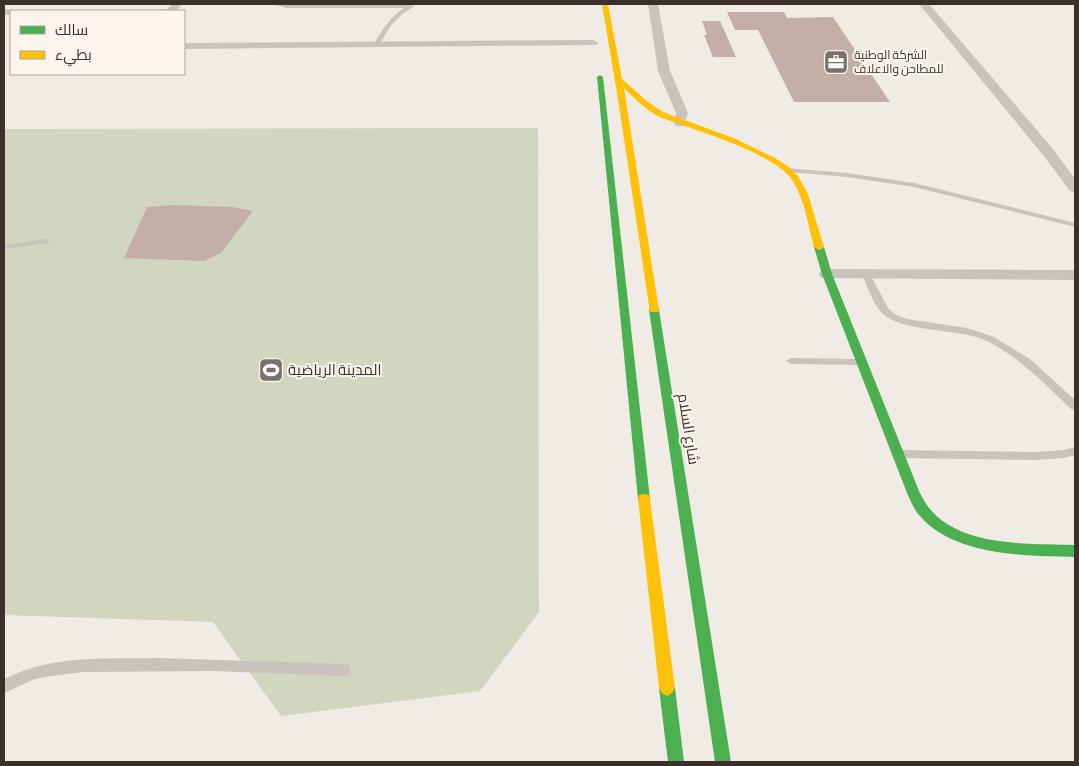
<svg xmlns="http://www.w3.org/2000/svg" width="1079" height="766" font-family="'Sofia Sans Condensed',Cairo,sans-serif">
<rect width="100%" height="100%" fill="#f0ebe5"/>
<!-- green -->
<path fill="#d1d6bf" d="M 538,128 L 539,612 L 480,691 L 281,716 L 213,622 L 4,615 L 4,129 Z"/>
<!-- building -->
<path fill="#c3afa7" d="M 727,12 L 784,12 L 787,18 L 833,17 L 890,102 L 794,102 L 758,30 L 735,30 Z
M 702,21 L 720,21 L 736,57 L 713,57 L 704,35 L 707,35 Z
M 173,205 L 232,207 L 253,211 L 221,253 L 204,261 L 124,258 L 147,207 Z"/>
<g fill="none" stroke-linecap="round" stroke-linejoin="round">
<!-- lane -->
<path fill="#c9c3be" fill-rule="evenodd" d="M 273,4 L 411,4 L 414,6 L 401,15 L 392,24 L 379,45 L 377,46 L 374,44 C 382,30 390,17 404,8 L 286,8 Z
M 785,168 L 847,173 L 914,183 L 1075,223 L 1075,227 L 914,187 L 847,177 L 788,172 L 785,172 Z
M 46,239 L 49,239 L 49,243 L 4,249 L 4,245 Z
M 866,271 L 870,274 L 888,308 L 896,315 L 907,319 L 967,328 L 994,337 L 1030,359 L 1075,400 L 1075,410 L 1071,409 C 1045,384 1021,359 989,342 C 961,327 899,334 880,311 C 872,301 867,286 862,274 Z
M 791,358 L 860,359 L 865,362 L 860,365 L 791,364 L 786,361 Z
M 1075,447 L 1075,455 L 1063,458 L 1038,460 L 899,458 L 895,457 L 894,454 L 895,451 L 899,450 L 1038,452 L 1063,450 Z
M 160,658 L 344,664 L 349,665 L 351,670 L 349,675 L 344,676 L 213,671 L 84,672 L 51,676 L 35,679 L 4,693 L 4,679 C 53,654 107,659 160,658 Z"/>
<!-- street -->
<path fill="#c9c3be" fill-rule="evenodd" d="M 172,4 L 182,4 L 176,11 L 166,11 Z
M 648,4 L 658,4 L 670,71 L 688,113 L 684,126 L 676,126 L 674,123 L 676,113 L 658,71 Z
M 919,4 L 929,4 L 1053,149 L 1075,179 L 1075,192 L 1070,191 L 1043,155 Z
M 4,9 L 16,11 L 11,11 L 11,15 L 4,15 Z
M 593,40 L 598,43 L 597,45 L 184,49 L 184,43 Z
M 827,269 L 1075,270 L 1075,280 L 821,278 L 819,274 L 821,270 Z"/>
<!-- fast -->
<path fill="#4caf50" fill-rule="evenodd" d="M 600,75 L 603,77 L 650,499 L 649,503 L 644,504 L 639,503 L 638,499 L 597,77 Z
M 819,244 L 824,247 L 832,274 L 919,491 C 922,497 925,503 929,508 C 962,548 1028,543 1075,545 L 1075,557 C 1027,556 954,556 920,516 C 914,510 911,501 907,493 L 822,274 L 814,247 Z
M 654,307 L 659,310 L 731,762 L 715,762 L 649,310 Z
M 667,680 L 672,683 L 675,688 L 684,762 L 668,762 L 659,688 L 662,683 Z"/>
<!-- slow -->
<path fill="#ffc107" fill-rule="evenodd" d="M 602,4 L 608,4 L 622,79 L 648,102 L 663,112 L 736,139 L 775,158 L 789,167 L 798,176 L 808,194 L 824,247 L 822,249 L 819,250 L 814,247 C 808,225 805,201 793,181 C 776,156 714,136 685,126 C 676,122 665,120 656,115 C 644,108 634,98 624,88 L 659,310 L 658,312 L 650,312 L 618,99 Z
M 644,494 L 649,495 L 650,499 L 675,688 L 672,693 L 667,696 L 662,693 L 659,688 L 638,499 L 639,495 Z"/>
</g>
<!-- icons -->
<defs>
<symbol id="office-square" viewBox="-11 -11 22 22"><rect x="-9" y="-9" width="18" height="18" rx="4" fill="#7a716c" stroke="#fbf5ee"/><path d="M-6-3h4V-5.5h4V-3h4V5H-6ZM-1-4.5V-3h2v-1.5ZM-6 0V1H6V0Z" fill="#fff"/></symbol>
<symbol id="stadium-square" viewBox="-11 -11 22 22"><rect x="-9" y="-9" width="18" height="18" rx="4" fill="#7a716c" stroke="#fbf5ee"/><path d="M0-5a6.5 5 0 1 0 0 10a6.5 5 0 1 0 0-10ZM-3.5-1.8h7v3.6h-7Z" fill="#fff"/></symbol>
</defs>
<g fill-rule="evenodd">
<use href="#office-square" x="822" y="48" width="28" height="28"/>
<use href="#stadium-square" x="257" y="356" width="28" height="28"/>
</g>
<g text-anchor="middle" dominant-baseline="central" stroke-width="4" stroke-linejoin="round" paint-order="stroke">
<!-- far-poi labels -->
<g font-size="12" fill="#3b302b" stroke="#fbf5ee" text-anchor="start">
<text x="854" y="55">الشركة الوطنية<tspan x="854" dy="14">للمطاحن والاعلاف</tspan></text>
</g>
<!-- poi labels -->
<g font-size="15" fill="#3b302b" stroke="#fbf5ee" text-anchor="start">
<text x="288" y="370">المدينة الرياضية</text>
</g>
<!-- street labels -->
<g font-size="15" fill="#3b302b" stroke="#fbf5ee">
<text transform="translate(688 429) rotate(81)">شارع السلام</text>
</g>
</g>
<!-- border -->
<rect width="1079" height="766" fill="none" stroke="#3b302b" stroke-width="10"/>
<!-- legend -->
<rect x="10" y="10" width="175" height="65" fill="#fbf5ee" stroke="#aea6a0"/>
<rect x="20" y="26" width="25" height="8" fill="#4caf50" stroke="#aea6a0"/>
<text x="55" y="35" font-size="15" fill="#3b302b">سالك</text>
<rect x="20" y="51" width="25" height="8" fill="#ffc107" stroke="#aea6a0"/>
<text x="55" y="60" font-size="15" fill="#3b302b">بطيء</text>
</svg>
